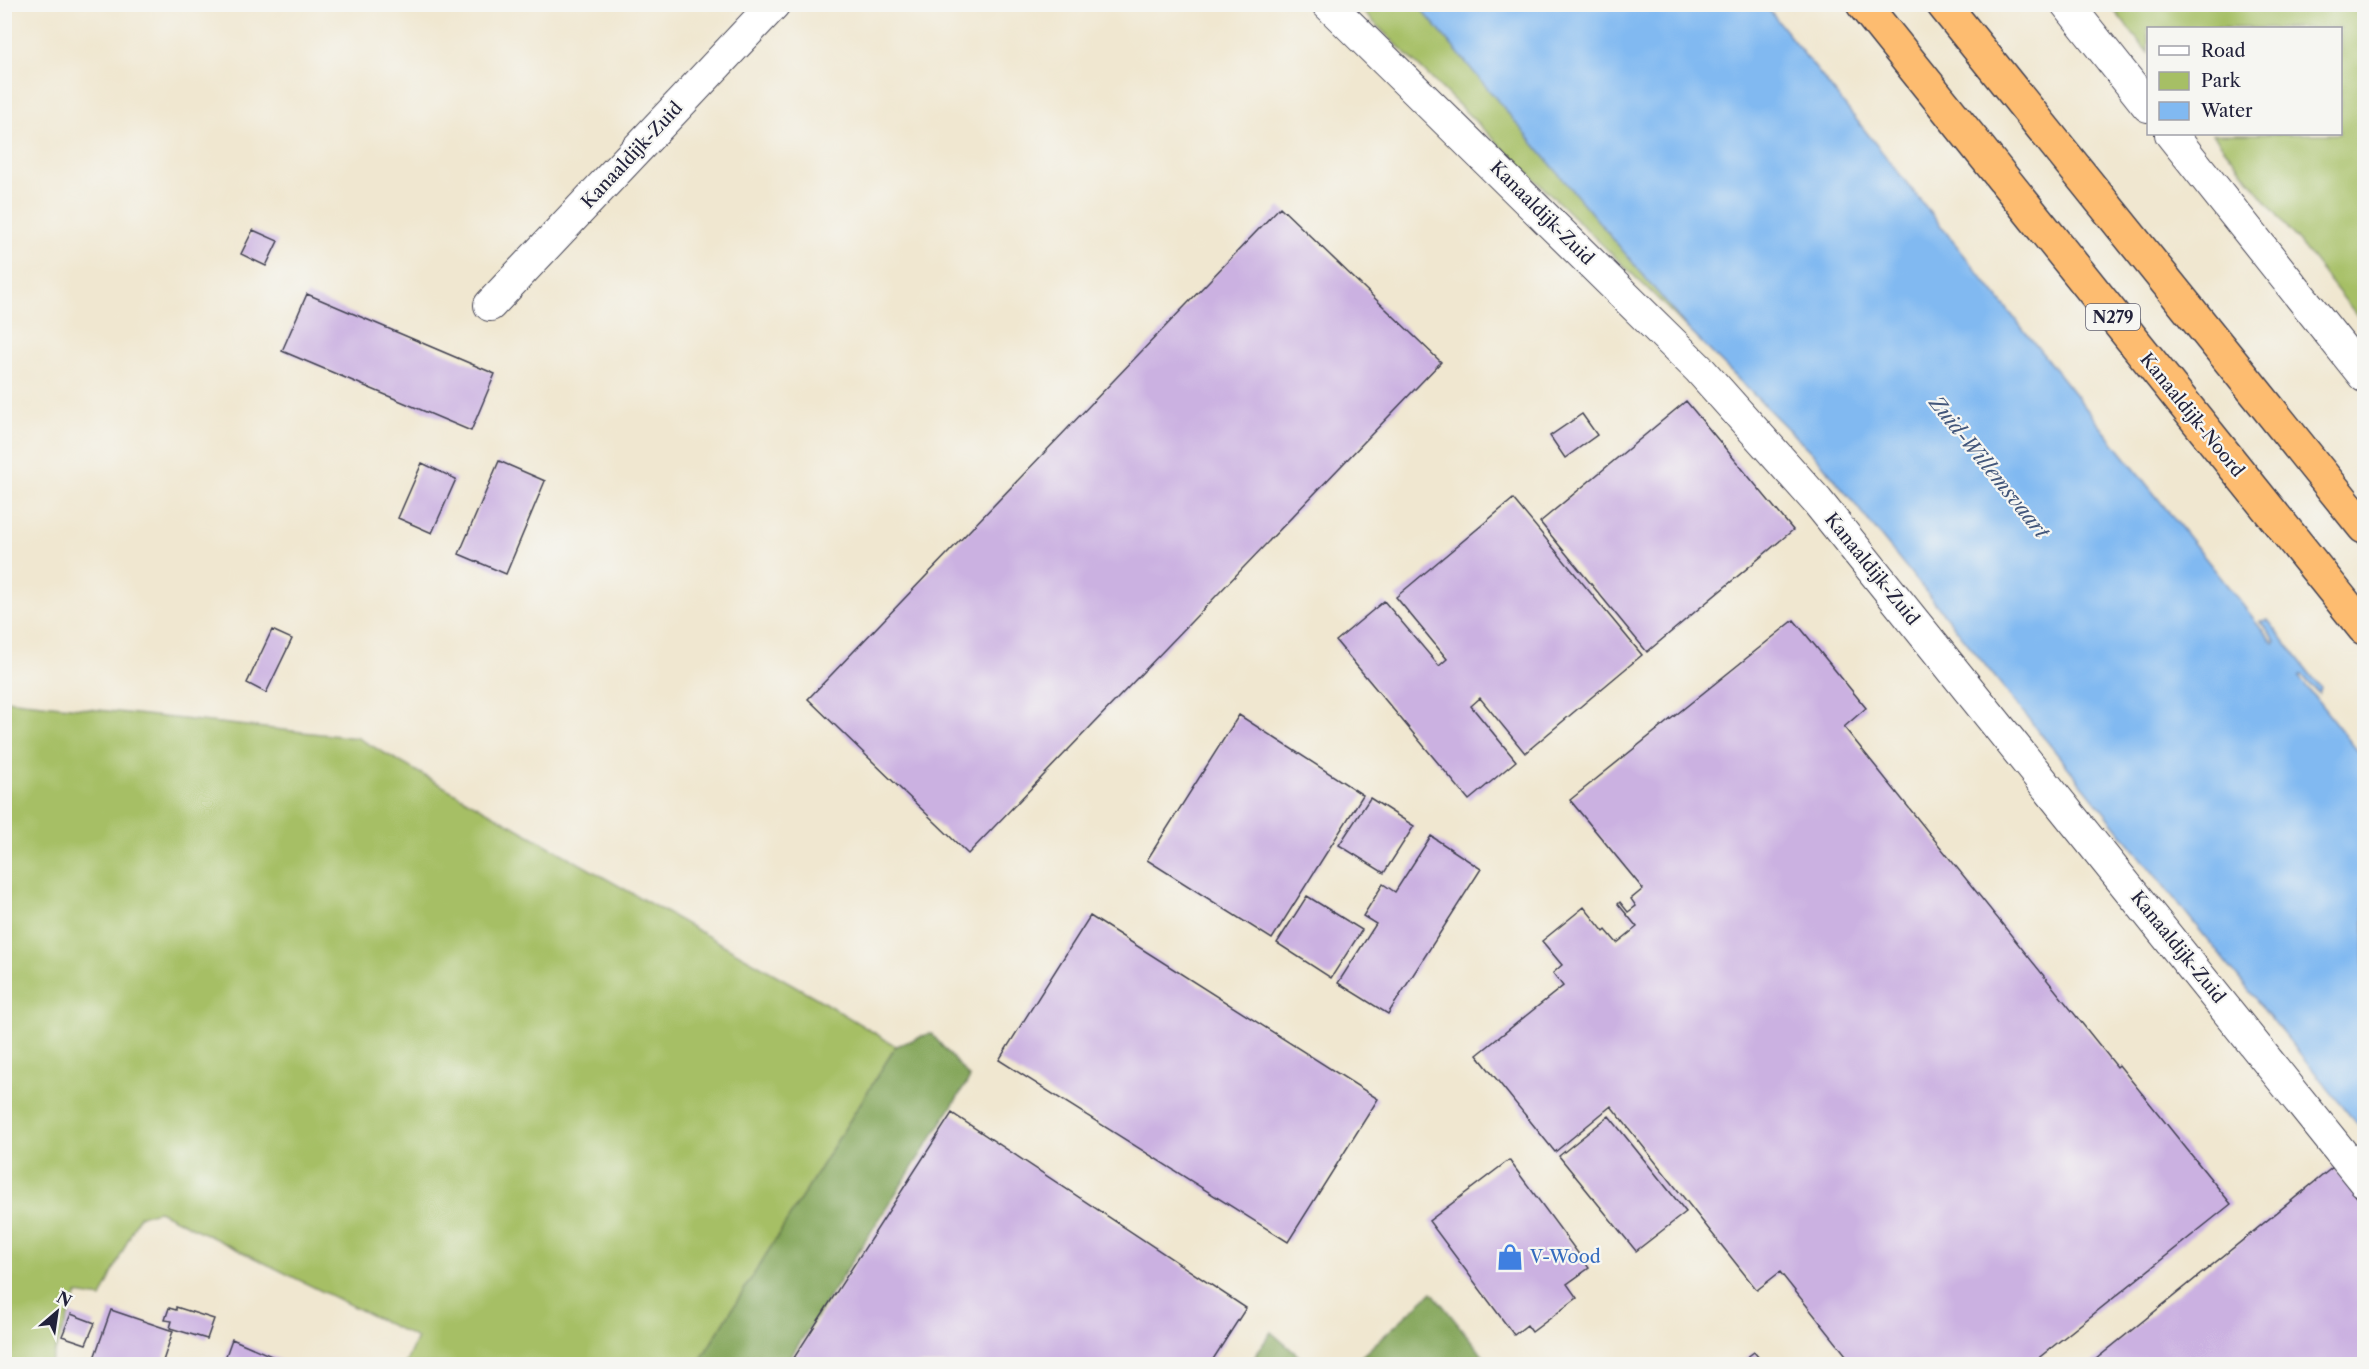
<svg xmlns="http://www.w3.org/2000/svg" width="2369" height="1369" font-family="'Libre Caslon Text',serif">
<rect width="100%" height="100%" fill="#f6f6f2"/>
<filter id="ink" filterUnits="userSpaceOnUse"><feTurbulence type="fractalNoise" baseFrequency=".0167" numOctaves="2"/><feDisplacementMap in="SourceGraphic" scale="12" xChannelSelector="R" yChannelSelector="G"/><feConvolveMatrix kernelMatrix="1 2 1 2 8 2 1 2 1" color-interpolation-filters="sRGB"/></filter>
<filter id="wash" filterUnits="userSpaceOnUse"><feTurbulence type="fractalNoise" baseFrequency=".008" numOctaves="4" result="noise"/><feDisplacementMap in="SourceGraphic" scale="24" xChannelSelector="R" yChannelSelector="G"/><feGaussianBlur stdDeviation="1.35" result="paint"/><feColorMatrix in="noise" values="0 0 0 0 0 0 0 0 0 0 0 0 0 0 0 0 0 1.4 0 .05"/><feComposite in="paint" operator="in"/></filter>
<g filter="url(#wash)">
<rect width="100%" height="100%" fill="#f0e7d0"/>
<!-- green -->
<path fill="#a6bf65" stroke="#647050" stroke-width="1.5" d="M 1356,5 L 1418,5 L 1689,330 L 1660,301 Z
M 2110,5 L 2364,5 L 2364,324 L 2213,134 L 2340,134 L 2340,28 L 2148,28 L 2148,53 Z
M 5,700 L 358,738 L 815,997 L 896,1046 L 698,1364 L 405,1364 L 417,1338 L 159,1211 L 139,1216 L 101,1298 L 77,1294 L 50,1364 L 5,1364 Z"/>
<!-- forest -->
<path fill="#84a65a" stroke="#53644a" stroke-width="1.5" d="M 931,1033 L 970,1078 L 786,1364 L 698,1364 L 896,1046 Z
M 1432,1292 L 1490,1364 L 1353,1364 Z
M 1271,1332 L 1308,1364 L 1250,1364 Z"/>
<!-- water -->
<path fill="#81b9f1" stroke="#526e96" stroke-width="1.5" d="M 1418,5 L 1765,5 L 2273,643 L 2275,641 L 2260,621 L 2268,620 L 2321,688 L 2319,694 L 2302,675 L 2299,677 L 2364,759 L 2364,1133 L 1820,461 L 1689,330 Z"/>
<g id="blocks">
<!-- building -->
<path fill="#cbb1e1" d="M 1280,207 L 1441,362 L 968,854 L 808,699 Z
M 253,230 L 278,241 L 266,266 L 241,254 Z
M 307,294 L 495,374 L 471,431 L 282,351 Z
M 1686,401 L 1793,530 L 1647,652 L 1540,522 Z
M 1582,414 L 1597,435 L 1565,458 L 1550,436 Z
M 499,461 L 545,481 L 506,574 L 459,554 Z
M 422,463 L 456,479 L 432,533 L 398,518 Z
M 1513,499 L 1642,655 L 1525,753 L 1480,698 L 1471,706 L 1516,761 L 1469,800 L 1336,641 L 1384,601 L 1439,666 L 1447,659 L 1396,597 Z
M 1794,620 L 1866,708 L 1844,727 L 2117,1067 L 2119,1065 L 2231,1204 L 2031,1364 L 1834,1364 L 1846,1355 L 1780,1272 L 1757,1290 L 1611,1106 L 1555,1152 L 1477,1055 L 1563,986 L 1553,973 L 1562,965 L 1542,941 L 1584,907 L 1604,932 L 1606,930 L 1617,943 L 1637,927 L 1618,904 L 1620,902 L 1628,912 L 1636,906 L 1631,899 L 1643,889 L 1570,800 Z
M 272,630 L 292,639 L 266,693 L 247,683 Z
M 1239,715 L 1363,795 L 1272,939 L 1147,860 Z
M 1370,798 L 1414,826 L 1384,873 L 1339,845 Z
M 1431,836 L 1481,869 L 1388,1014 L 1338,983 L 1376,924 L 1363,916 L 1383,884 L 1395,892 Z
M 1307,896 L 1362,930 L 1331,978 L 1277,943 Z
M 1090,916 L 1378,1099 L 1288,1242 L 999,1060 Z
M 952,1113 L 1246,1308 L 1210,1364 L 790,1364 Z
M 1609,1116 L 1686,1212 L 1636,1251 L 1559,1156 Z
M 1509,1160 L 1589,1268 L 1567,1284 L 1577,1298 L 1532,1332 L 1527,1325 L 1514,1335 L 1429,1221 Z
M 2333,1167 L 2364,1206 L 2364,1361 L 2360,1364 L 2090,1364 Z
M 176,1307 L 214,1319 L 207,1339 L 170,1328 L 172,1321 L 165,1320 L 169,1308 L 176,1310 Z
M 111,1310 L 173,1331 L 162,1364 L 92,1364 Z
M 71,1314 L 95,1323 L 86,1344 L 62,1336 Z
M 232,1339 L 290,1364 L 223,1364 Z
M 1754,1352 L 1764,1364 L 1738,1364 Z"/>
</g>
</g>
<g filter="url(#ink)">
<use href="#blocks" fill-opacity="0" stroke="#414051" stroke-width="1.5"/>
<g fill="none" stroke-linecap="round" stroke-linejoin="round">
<defs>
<path id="street" d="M 1328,4 L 1699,369 L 1817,501 L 2364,1181
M 2067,4 L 2148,106
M 2171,134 L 2364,376
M 490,305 L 774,4"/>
<path id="highway" d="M 1863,4 L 2364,628
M 1943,4 L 2364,527"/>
</defs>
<!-- street casing -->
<use href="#street" stroke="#414051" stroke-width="34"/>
<!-- highway casing -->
<use href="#highway" stroke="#414051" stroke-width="36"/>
<!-- street -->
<use href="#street" stroke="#fff" stroke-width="32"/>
<!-- highway -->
<use href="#highway" stroke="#fdbc70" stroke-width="33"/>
</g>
</g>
<!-- icons -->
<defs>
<symbol id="shop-bare" viewBox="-9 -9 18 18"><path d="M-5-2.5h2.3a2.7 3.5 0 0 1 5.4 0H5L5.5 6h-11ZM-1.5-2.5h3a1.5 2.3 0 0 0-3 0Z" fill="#3f7fe0" stroke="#f6f6f2" stroke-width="2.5" paint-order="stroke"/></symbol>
</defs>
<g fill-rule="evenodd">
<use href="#shop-bare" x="1491" y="1238" width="38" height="38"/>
</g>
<g text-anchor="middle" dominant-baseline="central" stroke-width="4.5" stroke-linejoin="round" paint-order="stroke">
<!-- shield labels -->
<rect fill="#f6f6f2" stroke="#626272" stroke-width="1.5" x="2086" y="304" width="54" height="26" rx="4.5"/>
<g font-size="16" font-weight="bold" fill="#22223b">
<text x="2113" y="317">N279</text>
</g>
<!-- street labels -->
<g font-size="18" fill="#22223b" stroke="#f6f6f2">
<text transform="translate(632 155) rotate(-47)">Kanaaldijk-Zuid</text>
<text transform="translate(1542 213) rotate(45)">Kanaaldijk-Zuid</text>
<text transform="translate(2192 415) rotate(51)">Kanaaldijk-Noord</text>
<text transform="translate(1872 569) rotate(51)">Kanaaldijk-Zuid</text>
<text transform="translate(2178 947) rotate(51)">Kanaaldijk-Zuid</text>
</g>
<!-- shop labels -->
<g font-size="18" fill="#366cbe" stroke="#f6f6f2" text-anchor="start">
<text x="1530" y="1257">V-Wood</text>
</g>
<!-- water labels -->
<g font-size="20" font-style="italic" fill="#43577b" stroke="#f6f6f2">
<text transform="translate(1989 467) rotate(51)">Zuid-Willemsvaart</text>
</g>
</g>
<!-- margin -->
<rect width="2369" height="1369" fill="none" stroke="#f6f6f2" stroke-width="24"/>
<!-- legend -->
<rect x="2147" y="27" width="195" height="108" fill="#f6f6f2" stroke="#a1a1a9" stroke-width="1.5"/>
<rect x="2159" y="46" width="30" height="9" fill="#ffffff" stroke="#a1a1a9" stroke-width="1.5"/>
<text x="2201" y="57" font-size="18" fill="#22223b">Road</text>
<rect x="2159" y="72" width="30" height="18" fill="#a6bf65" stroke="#a1a1a9" stroke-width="1.5"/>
<text x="2201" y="87" font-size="18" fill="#22223b">Park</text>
<rect x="2159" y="102" width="30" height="18" fill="#81b9f1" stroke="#a1a1a9" stroke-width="1.5"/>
<text x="2201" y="117" font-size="18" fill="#22223b">Water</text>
<!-- north arrow -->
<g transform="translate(57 1312) rotate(29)" stroke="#f6f6f2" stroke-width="4.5" paint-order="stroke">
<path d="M0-4.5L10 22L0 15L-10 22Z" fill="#22223b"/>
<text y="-9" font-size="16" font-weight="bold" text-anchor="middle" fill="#22223b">N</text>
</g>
</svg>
